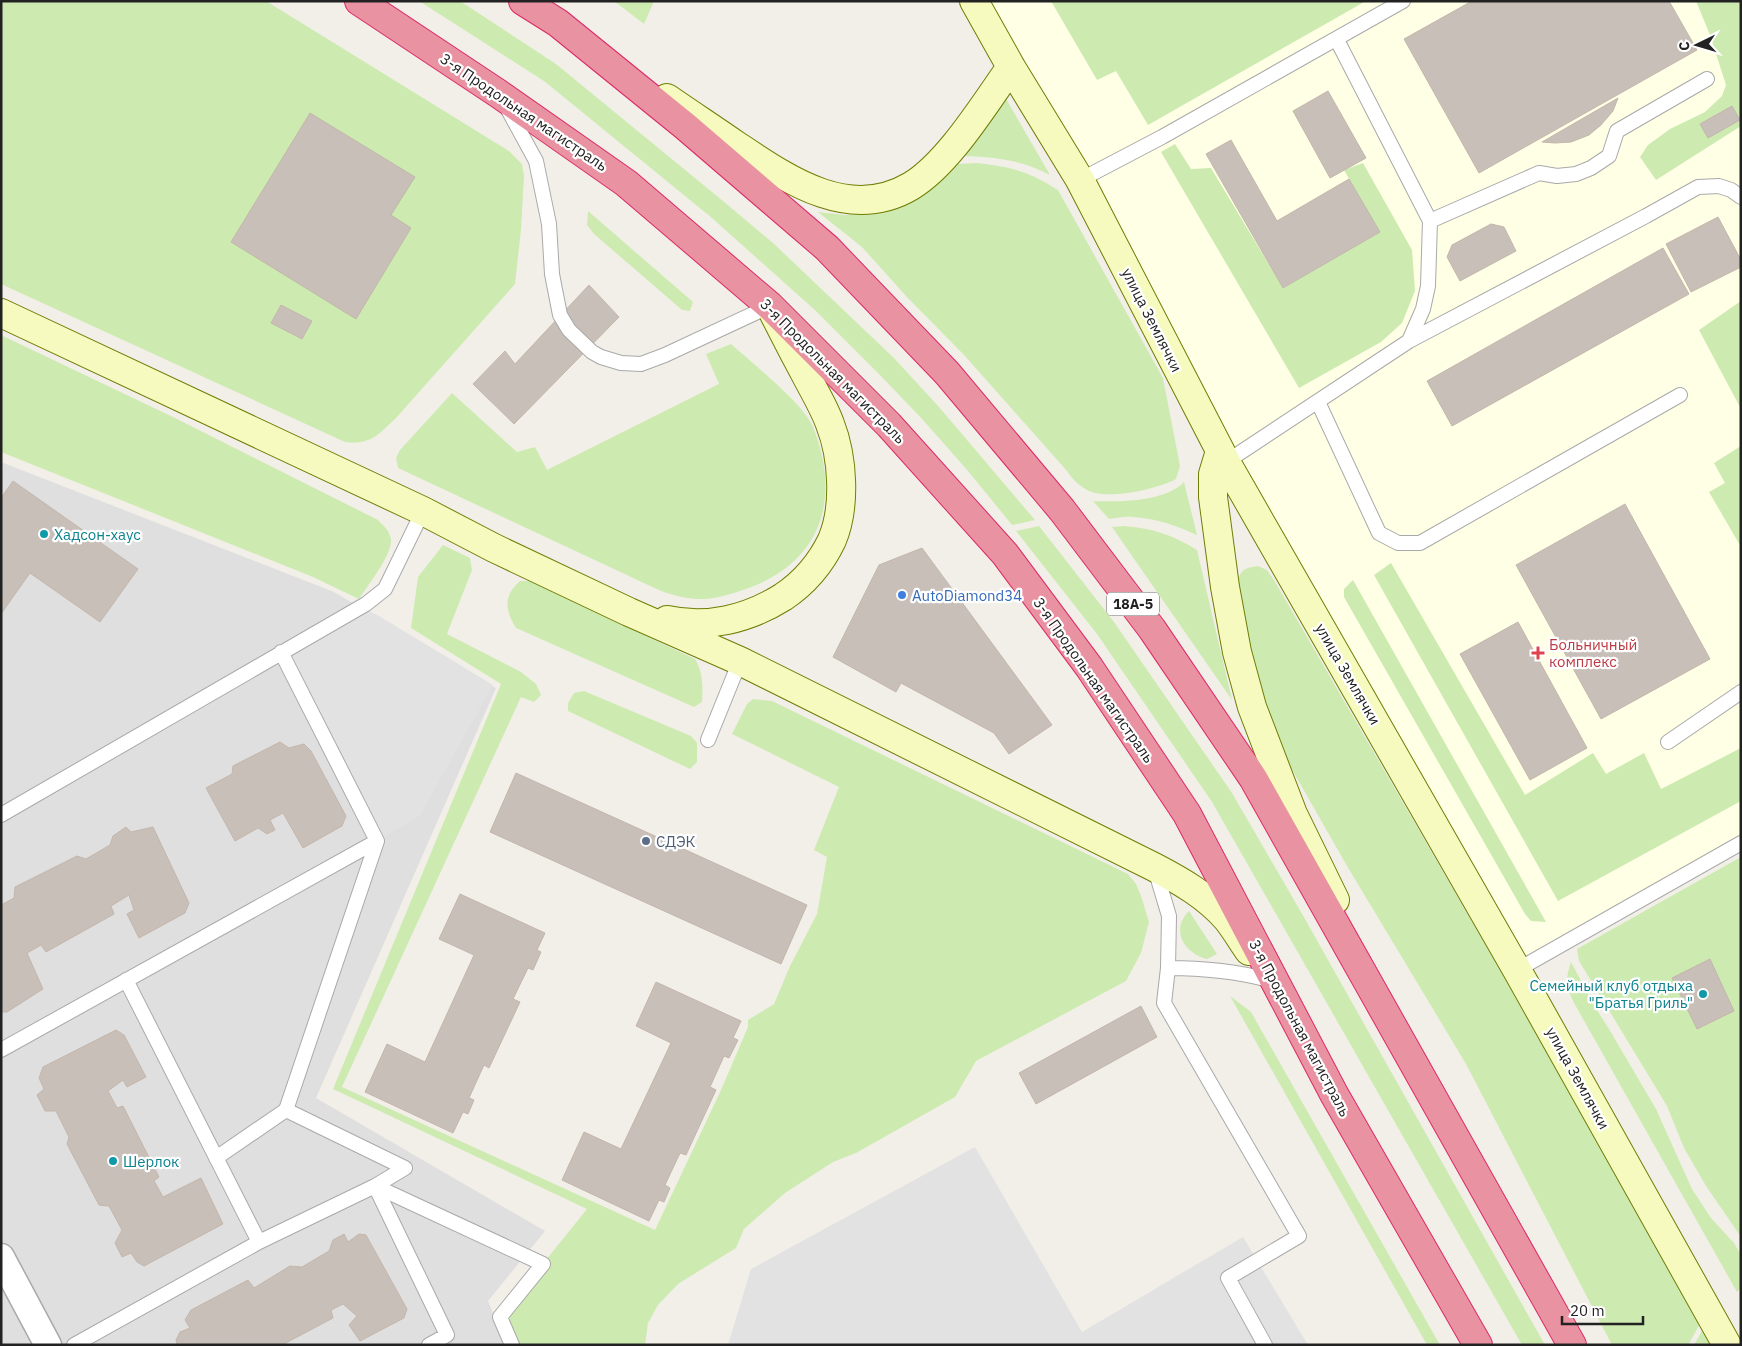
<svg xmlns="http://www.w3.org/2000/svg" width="1742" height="1346" font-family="'IBM Plex Sans',sans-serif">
<rect width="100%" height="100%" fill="#f2efe9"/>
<!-- residential -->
<path fill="#e0dfdf" d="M 1,462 L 334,592 L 496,688 L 316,1098 L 545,1231 L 488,1301 L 506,1345 L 1,1345 Z"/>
<!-- education -->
<path fill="#ffffe5" d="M 974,1 L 1741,1 L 1741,843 L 1517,970 Z"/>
<!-- grass -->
<path fill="#cdebb0" d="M 1,1 L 266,1 L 509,151 L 522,164 L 524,176 L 521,230 L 515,284 L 396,418 C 378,435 371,445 345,442 L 1,284 Z
M 419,1 L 460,1 L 556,64 L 723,201 L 773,243 L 894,358 L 939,407 L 1035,520 L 1012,525 L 968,471 L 923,420 L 878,373 L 817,312 L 712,218 L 544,81 Z
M 614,1 L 654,1 L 644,24 Z
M 1051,1 L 1366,1 L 1148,125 L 1116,71 L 1097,80 Z
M 1696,1 L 1741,1 L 1741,126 L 1656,180 L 1640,157 L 1648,145 L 1670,129 L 1705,112 L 1722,96 L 1726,85 L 1710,35 Z
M 1001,90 L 1050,175 C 1021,160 996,157 964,156 C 983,135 991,116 1001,90 Z
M 1175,144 L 1191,169 L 1211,168 L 1283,288 L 1379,232 L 1344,170 L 1363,163 L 1412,250 L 1415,291 L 1402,323 L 1381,342 L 1299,388 L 1161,152 Z
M 977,163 C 1011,167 1028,171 1058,190 L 1163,378 L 1180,466 L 1176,479 C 1158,489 1109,500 1089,491 C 1079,486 1073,480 1067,471 L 964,355 L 906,296 L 862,247 L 818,212 L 845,215 L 878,212 L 903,205 L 927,191 L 958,164 Z
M 588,211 L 693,302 L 690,311 L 682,310 L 674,303 L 594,234 L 587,225 Z
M 1741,301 L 1741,409 L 1699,330 Z
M 1,335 L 175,418 L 378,520 C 384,526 390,531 391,540 C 392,555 368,585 359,599 L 313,577 L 1,452 Z
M 731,344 C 752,363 804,404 813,427 C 842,499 821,563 746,589 C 711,601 696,603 661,591 L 398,468 L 396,458 L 400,450 L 452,393 L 517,452 L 535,447 L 547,470 L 719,384 L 706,354 Z
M 1741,446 L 1741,547 L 1709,492 L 1725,483 L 1714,463 Z
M 1184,482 L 1197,535 C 1177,526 1155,518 1133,517 C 1125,516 1117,518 1109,519 L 1093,501 C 1119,502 1165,502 1184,482 Z
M 1039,526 L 1114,622 L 1232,793 L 1305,919 L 1545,1345 L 1522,1345 L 1212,802 L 1097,634 L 1016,531 Z
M 1124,526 C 1152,528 1173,535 1197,550 L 1232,700 L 1112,527 Z
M 443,545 L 470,558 L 472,570 L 447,634 L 521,672 L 536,684 L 541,695 L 534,702 L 521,697 L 342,1087 L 655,1230 L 721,1090 L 748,1027 L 748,1020 L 774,1004 L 790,966 L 817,914 L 827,857 L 814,850 L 839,787 L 732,734 L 747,704 L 753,699 L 772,701 L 1128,874 L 1136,884 L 1141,896 L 1149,922 L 1141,953 L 1126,981 L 976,1061 L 955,1097 L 856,1153 L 833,1162 L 785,1193 L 744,1229 L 736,1248 L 678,1284 L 658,1305 L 648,1323 L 645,1345 L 512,1345 L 500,1317 L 587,1209 L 333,1089 L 501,684 L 411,628 L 418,577 Z
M 1391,563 L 1525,795 L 1593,753 L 1606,774 L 1644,753 L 1661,789 L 1741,748 L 1741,801 L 1558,901 L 1374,575 Z
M 1258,566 L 1267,570 L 1274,580 L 1606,1153 L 1700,1324 L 1688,1345 L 1612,1345 L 1466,1064 L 1347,866 L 1274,738 L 1265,712 L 1237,590 C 1239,573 1240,568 1258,566 Z
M 1353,580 L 1546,922 L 1531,921 L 1525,914 L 1344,597 L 1344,589 Z
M 520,581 L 529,581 L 695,659 C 703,672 703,687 702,702 L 694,707 L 516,628 C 505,610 503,596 520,581 Z
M 584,691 L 691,736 L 697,743 L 697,762 L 690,769 L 568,711 L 568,703 L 574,693 Z
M 1741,857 L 1741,1237 L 1706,1186 L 1684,1148 L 1667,1106 L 1579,961 L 1577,949 Z
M 1189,911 L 1217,954 L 1207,959 C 1184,953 1170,930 1189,911 Z
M 1571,962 L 1595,1007 L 1609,1029 L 1656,1109 L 1692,1189 L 1711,1218 L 1734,1243 L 1741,1255 L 1741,1288 L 1737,1292 L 1574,1003 C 1566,986 1565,980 1571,962 Z
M 1230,996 L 1251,1012 L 1440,1345 L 1427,1345 Z
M 1703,1329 L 1712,1345 L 1694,1345 Z"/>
<!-- parking -->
<path fill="#e2e2e2" d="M 361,607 L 379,616 L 493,685 L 420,815 L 377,841 L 281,652 Z
M 975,1147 L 1082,1332 L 1243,1237 L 1308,1345 L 728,1345 L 751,1269 Z"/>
<!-- building -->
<path fill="#c7bfb8" stroke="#c4b6ab" d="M 1472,1 L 1669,1 L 1697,50 L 1479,173 L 1404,39 Z
M 1328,91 L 1366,158 L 1330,178 L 1293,111 Z
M 1618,98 L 1613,111 L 1601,125 L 1589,135 L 1571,142 L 1555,143 L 1542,142 Z
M 1732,106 L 1740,120 L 1708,138 L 1700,124 Z
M 310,113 L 415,177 L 391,215 L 411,228 L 356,319 L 231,242 Z
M 1231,140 L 1277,221 L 1349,179 L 1380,232 L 1283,288 L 1206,154 Z
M 1718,217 L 1741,260 L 1741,267 L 1691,292 L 1666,244 Z
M 1491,224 L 1504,227 L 1516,251 L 1460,281 L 1447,257 L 1452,245 Z
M 1663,248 L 1689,294 L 1452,426 L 1427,381 Z
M 589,285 L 619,317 L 514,424 L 473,384 L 505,351 L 515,364 Z
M 281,305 L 312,321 L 302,339 L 271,323 Z
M 13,481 L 138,569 L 100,622 L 30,573 L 1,614 L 1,498 Z
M 1625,504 L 1710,659 L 1601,719 L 1516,565 Z
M 922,548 L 1052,725 L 1009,754 L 994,733 L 901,683 L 896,692 L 833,657 L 879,565 Z
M 1518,622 L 1587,748 L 1530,780 L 1460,654 Z
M 280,742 L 289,748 L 304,744 L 311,751 L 346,816 L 342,826 L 303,848 L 283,813 L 270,820 L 275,830 L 267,834 L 258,828 L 235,841 L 206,788 L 232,774 L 233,766 Z
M 516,773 L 807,905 L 781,964 L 490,832 Z
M 126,827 L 131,832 L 153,827 L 189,903 L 185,913 L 139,938 L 127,914 L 134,910 L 129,895 L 111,906 L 114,914 L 46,952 L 41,945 L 27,953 L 43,989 L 7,1012 L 1,1012 L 1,905 L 14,898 L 15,887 L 77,856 L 86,859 L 110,845 L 113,836 Z
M 460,894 L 545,933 L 537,950 L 541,952 L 533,970 L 528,968 L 513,999 L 520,1002 L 489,1068 L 484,1065 L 469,1098 L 474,1100 L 468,1114 L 463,1112 L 453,1133 L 365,1092 L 387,1044 L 425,1062 L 474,955 L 439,939 Z
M 1710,959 L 1734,1011 L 1697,1029 L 1672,978 Z
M 656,982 L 741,1021 L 733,1038 L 738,1040 L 729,1058 L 724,1056 L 710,1087 L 716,1090 L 686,1155 L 680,1153 L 665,1185 L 670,1188 L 664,1202 L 659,1200 L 649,1221 L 562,1180 L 584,1132 L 621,1149 L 671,1043 L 636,1026 Z
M 1141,1006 L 1157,1037 L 1036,1104 L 1019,1073 Z
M 116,1030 L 124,1035 L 146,1077 L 127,1087 L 123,1080 L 108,1091 L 117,1108 L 123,1106 L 159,1177 L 154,1181 L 163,1197 L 201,1178 L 223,1224 L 144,1266 L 137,1262 L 131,1253 L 122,1257 L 115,1243 L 122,1230 L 109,1206 L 99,1205 L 67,1144 L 69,1137 L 56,1111 L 45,1111 L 37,1095 L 44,1089 L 39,1078 L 43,1067 Z
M 344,1234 L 348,1242 L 359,1234 L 366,1235 L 407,1309 L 404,1318 L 360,1341 L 349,1325 L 357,1316 L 343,1304 L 331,1310 L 333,1318 L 282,1345 L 177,1345 L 176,1340 L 180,1332 L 190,1328 L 185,1320 L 191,1310 L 248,1280 L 254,1288 L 290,1266 L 302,1267 L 329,1251 L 333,1240 Z"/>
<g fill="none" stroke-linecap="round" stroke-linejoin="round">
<defs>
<path id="lane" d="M 506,106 L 536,161 L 549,224 L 552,274 L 560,315 L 569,330 L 592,352 L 601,357 L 621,363 L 641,364 L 665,355 L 770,306
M 1080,180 L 1162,137 L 1403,1
M 1430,221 L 1539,173 L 1557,176 L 1576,174 L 1591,168 L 1609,156 L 1617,131 L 1707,79
M 1409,341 L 1646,216 L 1698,187 L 1719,186 L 1731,190 L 1741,197
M 1318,402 L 1379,533 L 1398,543 L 1420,543 L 1680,395
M 1226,462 L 1409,341 L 1423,309 L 1428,286 L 1430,221 L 1337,40
M 708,740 L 740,661
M 1668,742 L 1741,692
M 1,815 L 366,604 L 385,589 L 423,511
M 1155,869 L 1169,916 L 1168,968 L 1164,1003 L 1299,1236 L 1228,1278 L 1265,1345
M 1168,968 C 1203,968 1235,971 1269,980
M 1517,970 L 1741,843
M 1,1050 L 377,841 L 281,652
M 216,1158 L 286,1110
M 375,1186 L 405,1168 L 286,1110 L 377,841
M 375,1186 L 543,1264 L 500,1317 L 512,1345
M 259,1242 L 375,1186 L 447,1335 L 429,1345
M 74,1345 L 259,1242 L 126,980"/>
<path id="street" d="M 1,1257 L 48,1345"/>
<path id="secondary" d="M 974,1 L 1011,67 L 1080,180 L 1226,462 L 1517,970 L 1727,1345
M 667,98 C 690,114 713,129 736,145 C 787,179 849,223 911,186 C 949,163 985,103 1011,67
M 1,313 L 423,511 L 494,548 L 629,612 L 740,661 L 1154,867 C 1181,881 1207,896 1227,919 C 1235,929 1242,941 1249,951
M 1220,451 L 1213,474 L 1213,497 L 1225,587 L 1237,652 L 1252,707 L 1293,814 L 1335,900
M 667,620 C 707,629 748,619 783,597 C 804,583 821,563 832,540 C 846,507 843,457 830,424 C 825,410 817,396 810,383 C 797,359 785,336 773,312"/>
<path id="highway" d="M 359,1 L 499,94 L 626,183 L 770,306 L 889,425 L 1005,554 L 1089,667 L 1187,814 L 1334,1094 L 1478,1345
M 523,1 L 558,23 L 685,126 L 827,248 L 947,373 L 1062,510 L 1152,629 L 1253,778 L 1572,1345"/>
</defs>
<!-- lane casing -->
<use href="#lane" stroke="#a9a9a9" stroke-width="16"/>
<!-- street casing -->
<use href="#street" stroke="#a9a9a9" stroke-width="29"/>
<!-- secondary casing -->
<use href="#secondary" stroke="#707d05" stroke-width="30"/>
<!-- highway casing -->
<use href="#highway" stroke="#dc2a67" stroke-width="30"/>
<!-- lane -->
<use href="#lane" stroke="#fff" stroke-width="14"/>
<!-- street -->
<use href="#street" stroke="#fff" stroke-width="26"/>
<!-- secondary -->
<use href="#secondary" stroke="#f7fabf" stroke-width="28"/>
<!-- highway -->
<use href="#highway" stroke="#e892a2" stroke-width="28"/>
</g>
<!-- markers -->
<g fill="#0f9aa8" stroke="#fff" stroke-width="2">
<circle cx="44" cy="534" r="5"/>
<circle cx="1703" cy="994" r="5"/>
<circle cx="113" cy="1161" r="5"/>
</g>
<circle fill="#3f7fe0" stroke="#fff" stroke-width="2" cx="902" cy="595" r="5"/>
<path fill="#e0444e" stroke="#fff" stroke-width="2" d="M1535.5 645.5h5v5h5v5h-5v5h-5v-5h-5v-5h5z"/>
<circle fill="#5c6f8a" stroke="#fff" stroke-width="2" cx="646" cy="841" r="5"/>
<g text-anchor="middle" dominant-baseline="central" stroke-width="4.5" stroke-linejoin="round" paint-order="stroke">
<!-- shield labels -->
<rect fill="#fff" stroke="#646464" stroke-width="1" x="1107" y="592.5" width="52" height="23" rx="4"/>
<g font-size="14" font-weight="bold" fill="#222">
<text x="1133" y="604">18А-5</text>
</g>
<!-- street labels -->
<g font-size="15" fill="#222" stroke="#fff">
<text transform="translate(524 112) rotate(34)">3-я Продольная магистраль</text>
<text transform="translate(1152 320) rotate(63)">улица Землячки</text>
<text transform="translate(833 371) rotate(45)">3-я Продольная магистраль</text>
<text transform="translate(1348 674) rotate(60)">улица Землячки</text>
<text transform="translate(1094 680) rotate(55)">3-я Продольная магистраль</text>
<text transform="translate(1300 1028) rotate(62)">3-я Продольная магистраль</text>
<text transform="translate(1578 1078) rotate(61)">улица Землячки</text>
</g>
<!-- culture labels -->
<g font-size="15" fill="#0d838f" stroke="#fff" text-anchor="start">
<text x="54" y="534">Хадсон-хаус</text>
<text x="1693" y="985" text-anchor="end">Семейный клуб отдыха<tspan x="1693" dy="17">"Братья Гриль"</tspan></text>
<text x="123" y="1161">Шерлок</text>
</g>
<!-- shop labels -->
<g font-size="15" fill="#366cbe" stroke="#fff" text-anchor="start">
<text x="912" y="595">AutoDiamond34</text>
</g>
<!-- health labels -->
<g font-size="15" fill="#be3a42" stroke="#fff" text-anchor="start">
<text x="1549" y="644">Больничный<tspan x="1549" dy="17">комплекс</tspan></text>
</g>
<!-- service labels -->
<g font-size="15" fill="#4e5e75" stroke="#fff" text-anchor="start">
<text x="656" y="841">СДЭК</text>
</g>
</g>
<!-- border -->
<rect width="1742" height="1346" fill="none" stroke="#222222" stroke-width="5"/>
<!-- north arrow -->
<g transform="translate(1697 45) rotate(265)" stroke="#ffffff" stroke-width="4" paint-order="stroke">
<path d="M0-4L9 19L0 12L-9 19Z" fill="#222222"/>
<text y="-8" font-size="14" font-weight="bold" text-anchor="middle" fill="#222222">С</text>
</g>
<!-- scale -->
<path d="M1562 1316v8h81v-8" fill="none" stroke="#222222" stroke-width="2.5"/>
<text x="1570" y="1316" font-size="15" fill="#222222" stroke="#ffffff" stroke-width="4" paint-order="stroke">20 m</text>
</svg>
